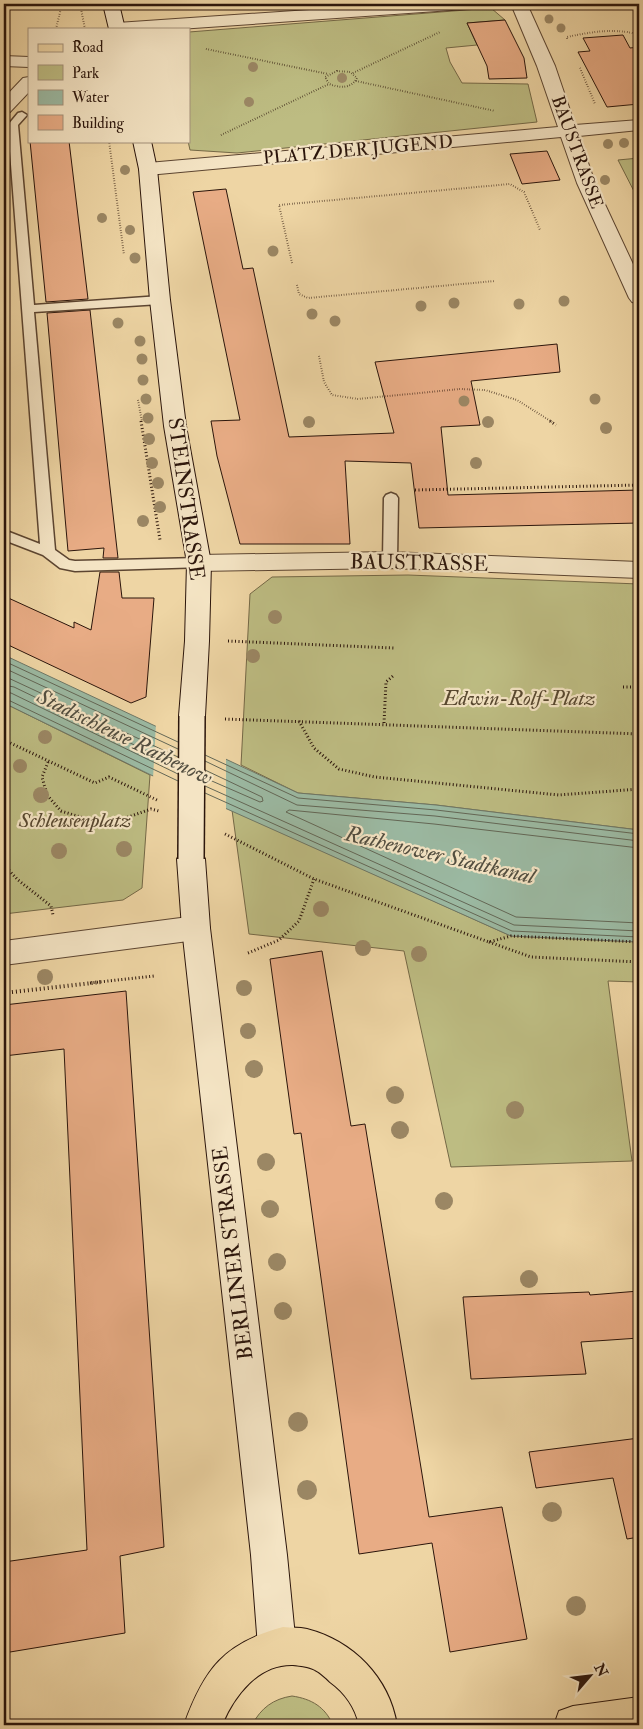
<svg xmlns="http://www.w3.org/2000/svg" width="643" height="1729" font-family="'IM FELL Double Pica',serif">
<rect width="100%" height="100%" fill="#eed5a4"/>
<filter id="stains"><feTurbulence type="fractalNoise" baseFrequency=".004" numOctaves="4"/><feColorMatrix values="0 0 0 0 .2 0 0 0 0 .09 0 0 0 0 .02 0 0 0 .5 -.17"/></filter>
<radialGradient id="worn" r=".72"><stop offset=".6" stop-color="#630" stop-opacity="0"/><stop offset="1" stop-color="#630" stop-opacity=".3"/></radialGradient>
<!-- green -->
<path fill="#bdbc82" stroke="#746846" d="M 491,8 L 505,20 L 467,23 L 477,45 L 446,48 L 450,62 L 462,83 L 528,84 L 537,122 L 237,153 L 190,150 L 188,141 L 189,32 Z
M 639,158 L 639,201 L 618,160 Z
M 408,575 L 639,584 L 639,830 L 436,805 L 298,793 L 241,765 L 250,594 L 272,577 Z
M 4,703 L 150,775 L 142,888 L 123,900 L 4,914 Z
M 232,810 L 511,936 L 639,942 L 639,982 L 608,981 L 632,1161 L 451,1167 L 404,951 L 249,934 Z
M 292,1696 C 312,1699 325,1707 333,1725 L 252,1725 C 261,1708 273,1699 292,1696 Z"/>
<!-- water -->
<path fill="#9bb9a2" stroke="#6e7766" d="M 4,655 L 298,793 L 436,805 L 639,830 L 639,942 L 511,936 L 151,775 L 4,703 Z"/>
<!-- pier -->
<path fill="#eed5a4" d="M 156,723 L 226,756 L 226,810 L 153,779 Z"/>
<g fill="none" stroke-linecap="round" stroke-linejoin="round">
<!-- shore -->
<path stroke="#636756" stroke-width="1" d="M 4,661 L 178,742
M 4,668 L 178,749
M 4,676 L 178,757
M 4,685 L 14,687 L 178,766
M 4,692 L 11,693 L 178,774
M 4,698 L 178,781
M 205,755 L 298,798 L 436,810 L 639,834
M 205,761 L 297,805 L 435,816 L 639,841
M 205,770 L 262,797 L 263,801 L 260,802 L 205,778
M 205,786 L 514,925 L 639,931
M 205,793 L 512,931 L 639,937
M 639,848 L 434,824 L 289,810 L 286,812 L 516,917 L 639,923"/>
</g>
<!-- building -->
<path fill="#e8ac85" stroke="#2b150b" d="M 505,20 L 524,58 L 527,78 L 489,79 L 487,66 L 467,23 Z
M 623,35 L 630,48 L 639,47 L 639,104 L 607,107 L 578,52 L 590,51 L 583,38 Z
M 30,141 L 69,141 L 88,299 L 46,302 Z
M 547,151 L 560,180 L 522,184 L 510,154 Z
M 226,189 L 243,269 L 253,268 L 289,437 L 394,433 L 375,362 L 557,344 L 560,372 L 471,381 L 480,425 L 441,427 L 448,495 L 639,490 L 639,523 L 419,528 L 411,463 L 345,461 L 350,544 L 240,544 L 217,456 L 211,421 L 240,420 L 193,192 Z
M 90,310 L 93,337 L 118,558 L 103,558 L 104,548 L 68,551 L 47,313 Z
M 100,572 L 119,572 L 122,598 L 154,598 L 146,697 L 131,703 L 4,643 L 4,596 L 74,628 L 74,622 L 91,630 Z
M 322,951 L 351,1126 L 365,1124 L 429,1517 L 502,1507 L 527,1639 L 450,1652 L 432,1543 L 359,1554 L 301,1133 L 294,1134 L 270,959 Z
M 126,991 L 164,1547 L 120,1556 L 125,1633 L 4,1653 L 4,1562 L 87,1550 L 64,1049 L 4,1056 L 4,1005 Z
M 639,1291 L 639,1338 L 581,1342 L 586,1374 L 471,1379 L 463,1297 L 589,1292 L 590,1295 Z
M 639,1438 L 639,1537 L 627,1539 L 613,1478 L 536,1488 L 529,1452 Z"/>
<g fill="none" stroke-linecap="round" stroke-linejoin="round">
<defs>
<path id="lane" d="M 22,112 L 27,115 L 18,125 L 34,305 L 160,296 L 166,300 L 160,304 L 34,312 L 55,550 L 69,560 L 75,561 L 199,558 L 204,559 L 206,563 L 204,567 L 75,571 L 60,568 L 43,555 L 4,540 L 4,530 L 40,544 L 8,125 L 18,113 Z
M 391,493 L 396,495 L 398,498 L 397,560 L 395,564 L 385,564 L 383,560 L 384,498 L 386,495 Z"/>
<path id="street" d="M 398,4 L 474,4 L 472,7 L 466,9 L 179,29 L 109,28 L 111,24 L 117,23 Z
M 511,4 L 527,4 L 555,66 L 575,125 L 639,120 L 639,130 L 579,136 L 595,183 L 639,277 L 639,304 L 632,302 L 629,298 L 577,183 L 561,137 L 148,175 L 141,173 L 139,169 L 141,165 L 148,163 L 558,127 L 537,66 Z
M 4,56 L 29,57 L 29,67 L 4,66 Z
M 29,77 L 29,92 L 10,112 L 4,113 L 4,98 L 23,78 Z
M 390,552 L 639,562 L 639,578 L 390,568 L 199,571 L 191,569 L 187,563 L 191,557 L 199,555 Z
M 196,916 L 206,919 L 210,928 L 206,937 L 196,940 L 4,965 L 4,941 Z"/>
<path id="secondary" d="M 103,4 L 119,4 L 125,29 L 109,29 Z
M 133,141 L 151,141 L 157,169 L 170,300 L 186,426 L 211,563 L 209,641 L 205,716 L 201,723 L 192,726 L 183,723 L 179,716 L 185,641 L 187,563 L 164,426 L 150,300 L 139,169 Z
M 191,848 L 201,851 L 205,859 L 210,928 L 287,1555 L 296,1647 L 290,1660 L 277,1666 L 264,1660 L 258,1647 L 251,1555 L 182,928 L 177,859 L 181,851 Z"/>
<path id="primary" d="M 283,1627 C 291,1628 299,1627 307,1629 C 353,1641 389,1677 397,1725 L 359,1725 C 355,1707 345,1693 330,1682 C 326,1678 321,1673 315,1670 C 308,1666 301,1666 293,1665 C 258,1664 234,1696 222,1725 L 184,1725 C 204,1669 224,1643 283,1627 Z
M 639,1697 L 639,1725 L 554,1725 L 559,1711 L 573,1706 Z"/>
</defs>
<!-- lane casing -->
<use href="#lane" stroke="#5c4531" stroke-width="3"/>
<!-- street casing -->
<use href="#street" stroke="#5c4531" stroke-width="2"/>
<!-- secondary casing -->
<use href="#secondary" stroke="#2b150b" stroke-width="2"/>
<!-- primary casing -->
<use href="#primary" stroke="#2b150b" stroke-width="2"/>
<!-- path-far2 -->
<path stroke="#2b150b" stroke-width="2" stroke-dasharray="0.5 2" stroke-linecap="butt" d="M 80,4 L 85,29
M 56,29 L 62,4
M 567,39 L 567,37 C 591,32 613,28 637,34 L 639,37
M 206,49 L 328,74
M 580,68 L 595,104
M 337,71 L 350,72 L 357,78 C 351,89 340,88 329,84 L 325,77 Z
M 353,73 L 440,32
M 356,81 L 495,111
M 221,135 L 329,84
M 109,141 L 124,255
M 292,263 L 279,205 L 510,184 L 524,192 L 540,230
M 297,285 L 299,294 L 308,298 L 495,281
M 319,356 L 324,382 L 332,395 L 358,399 L 460,389 L 485,390 L 517,400 L 552,422
M 138,400 L 142,422"/>
<!-- path-far1 -->
<path stroke="#2b150b" stroke-width="3" stroke-dasharray="1 2.5" stroke-linecap="butt" d="M 141,421 L 160,540
M 550,421 L 556,425
M 415,490 L 639,485
M 228,641 L 394,648
M 623,687 L 639,687
M 225,719 L 639,734
M 299,721 L 314,748 L 339,769 L 375,777 L 559,795 L 639,789
M 384,723 L 386,682 L 393,676
M 4,740 L 95,783 L 109,777 L 159,801
M 48,762 L 42,777 L 47,795 L 61,811 L 106,825 L 151,809 L 159,811
M 225,834 L 314,879 L 489,942 L 511,936 L 639,942
M 4,865 L 18,880 L 51,906 L 53,915
M 489,942 L 531,957 L 639,962
M 248,953 L 279,940 L 299,921 L 314,879
M 90,983 L 154,976"/>
<!-- path -->
<path stroke="#2b150b" stroke-width="4" stroke-dasharray="1 3" stroke-linecap="butt" d="M 4,993 L 101,982"/>
<!-- lane -->
<use href="#lane" fill="#f4e4c4" fill-rule="evenodd"/>
<!-- street -->
<use href="#street" fill="#f4e4c4" fill-rule="evenodd"/>
<!-- secondary -->
<use href="#secondary" fill="#f4e4c4" fill-rule="evenodd"/>
<!-- primary -->
<use href="#primary" fill="#eed5a4" fill-rule="evenodd"/>
<defs>
<path id="secondary-bridge" d="M 191,859 L 192,716"/>
</defs>
<!-- secondary-bridge casing -->
<use href="#secondary-bridge" stroke="#2b150b" stroke-width="28" stroke-linecap="butt"/>
<!-- secondary-bridge -->
<use href="#secondary-bridge" stroke="#f4e4c4" stroke-width="25"/>
</g>
<!-- trees -->
<g fill="#9b8764">
<circle cx="549" cy="19" r="4.5"/>
<circle cx="561" cy="28" r="4.5"/>
<circle cx="253" cy="67" r="5"/>
<circle cx="342" cy="78" r="5"/>
<circle cx="249" cy="102" r="5"/>
<circle cx="624" cy="143" r="5"/>
<circle cx="608" cy="144" r="5"/>
<circle cx="125" cy="170" r="5"/>
<circle cx="605" cy="180" r="5"/>
<circle cx="102" cy="218" r="5"/>
<circle cx="130" cy="230" r="5"/>
<circle cx="273" cy="251" r="5.5"/>
<circle cx="135" cy="258" r="5.5"/>
<circle cx="564" cy="301" r="5.5"/>
<circle cx="454" cy="303" r="5.5"/>
<circle cx="519" cy="304" r="5.5"/>
<circle cx="421" cy="306" r="5.5"/>
<circle cx="312" cy="314" r="5.5"/>
<circle cx="335" cy="321" r="5.5"/>
<circle cx="118" cy="323" r="5.5"/>
<circle cx="140" cy="341" r="5.5"/>
<circle cx="142" cy="359" r="5.5"/>
<circle cx="143" cy="380" r="5.5"/>
<circle cx="146" cy="399" r="5.5"/>
<circle cx="595" cy="399" r="5.5"/>
<circle cx="464" cy="401" r="5.5"/>
<circle cx="148" cy="418" r="5.5"/>
<circle cx="309" cy="422" r="6"/>
<circle cx="488" cy="422" r="6"/>
<circle cx="606" cy="428" r="6"/>
<circle cx="149" cy="439" r="6"/>
<circle cx="152" cy="463" r="6"/>
<circle cx="476" cy="463" r="6"/>
<circle cx="158" cy="483" r="6"/>
<circle cx="160" cy="507" r="6"/>
<circle cx="143" cy="521" r="6"/>
<circle cx="275" cy="617" r="7"/>
<circle cx="253" cy="656" r="7"/>
<circle cx="45" cy="737" r="7"/>
<circle cx="20" cy="766" r="7"/>
<circle cx="41" cy="795" r="8"/>
<circle cx="124" cy="849" r="8"/>
<circle cx="59" cy="851" r="8"/>
<circle cx="321" cy="909" r="8"/>
<circle cx="363" cy="948" r="8"/>
<circle cx="419" cy="954" r="8"/>
<circle cx="45" cy="977" r="8"/>
<circle cx="244" cy="988" r="8"/>
<circle cx="248" cy="1031" r="8"/>
<circle cx="254" cy="1069" r="9"/>
<circle cx="395" cy="1095" r="9"/>
<circle cx="515" cy="1110" r="9"/>
<circle cx="400" cy="1130" r="9"/>
<circle cx="266" cy="1162" r="9"/>
<circle cx="444" cy="1201" r="9"/>
<circle cx="270" cy="1209" r="9"/>
<circle cx="277" cy="1262" r="9"/>
<circle cx="529" cy="1279" r="9"/>
<circle cx="283" cy="1311" r="9"/>
<circle cx="298" cy="1422" r="10"/>
<circle cx="307" cy="1490" r="10"/>
<circle cx="552" cy="1512" r="10"/>
<circle cx="576" cy="1606" r="10"/>
</g>
<g text-anchor="middle" dominant-baseline="central" stroke-width="4.5" stroke-linejoin="round" paint-order="stroke">
<!-- far-street labels -->
<g font-size="18" fill="#2b150b" stroke="#f4e4c4">
<text transform="translate(358 150) rotate(-5)">PLATZ DER JUGEND</text>
<text transform="translate(577 152) rotate(70)">BAUSTRASSE</text>
</g>
<!-- street labels -->
<g font-size="21" fill="#2b150b" stroke="#f4e4c4">
<text transform="translate(186 499) rotate(82)">STEINSTRASSE</text>
<text transform="translate(419 563) rotate(1)">BAUSTRASSE</text>
<text transform="translate(233 1253) rotate(-97)">BERLINER STRASSE</text>
</g>
<!-- park labels -->
<g font-size="21" font-style="italic" fill="#57472f" stroke="#f4e4c4">
<text x="519" y="698">Edwin-Rolf-Platz</text>
<text x="75" y="820">Schleusenplatz</text>
</g>
<!-- water labels -->
<g font-size="22" font-style="italic" fill="#524e40" stroke="#f4e4c4">
<text transform="translate(125 737) rotate(26)">Stadtschleuse Rathenow</text>
<text transform="translate(440 855) rotate(13)">Rathenower Stadtkanal</text>
</g>
</g>
<!-- margin -->
<rect width="643" height="1729" fill="none" stroke="#eed5a4" stroke-width="20"/>
<rect x="5" y="5" width="633" height="1719" fill="none" stroke="#2b150b" stroke-width="2.5"/>
<rect x="10" y="10" width="623" height="1709" fill="none" stroke="#2b150b"/>
<!-- legend -->
<rect x="28" y="28" width="162" height="115" fill="#f4e4c4" stroke="#a4917a"/>
<rect x="38" y="44" width="25" height="8" fill="#eed5a4" stroke="#a4917a"/>
<text x="72" y="52" font-size="15" fill="#2b150b">Road</text>
<rect x="38" y="65" width="25" height="15" fill="#bdbc82" stroke="#a4917a"/>
<text x="72" y="78" font-size="15" fill="#2b150b">Park</text>
<rect x="38" y="90" width="25" height="15" fill="#9bb9a2" stroke="#a4917a"/>
<text x="72" y="102" font-size="15" fill="#2b150b">Water</text>
<rect x="38" y="115" width="25" height="15" fill="#e8ac85" stroke="#a4917a"/>
<text x="72" y="128" font-size="15" fill="#2b150b">Building</text>
<!-- north arrow -->
<g transform="translate(590 1676) rotate(62)" stroke="#f4e4c4" stroke-width="4" paint-order="stroke">
<path d="M0-4L9 19L0 12L-9 19Z" fill="#2b150b"/>
<text y="-8" font-size="14" font-weight="bold" text-anchor="middle" fill="#2b150b">N</text>
</g>
<rect width="100%" height="100%" filter="url(#stains)"/>
<rect width="100%" height="100%" fill="url(#worn)"/>
</svg>
